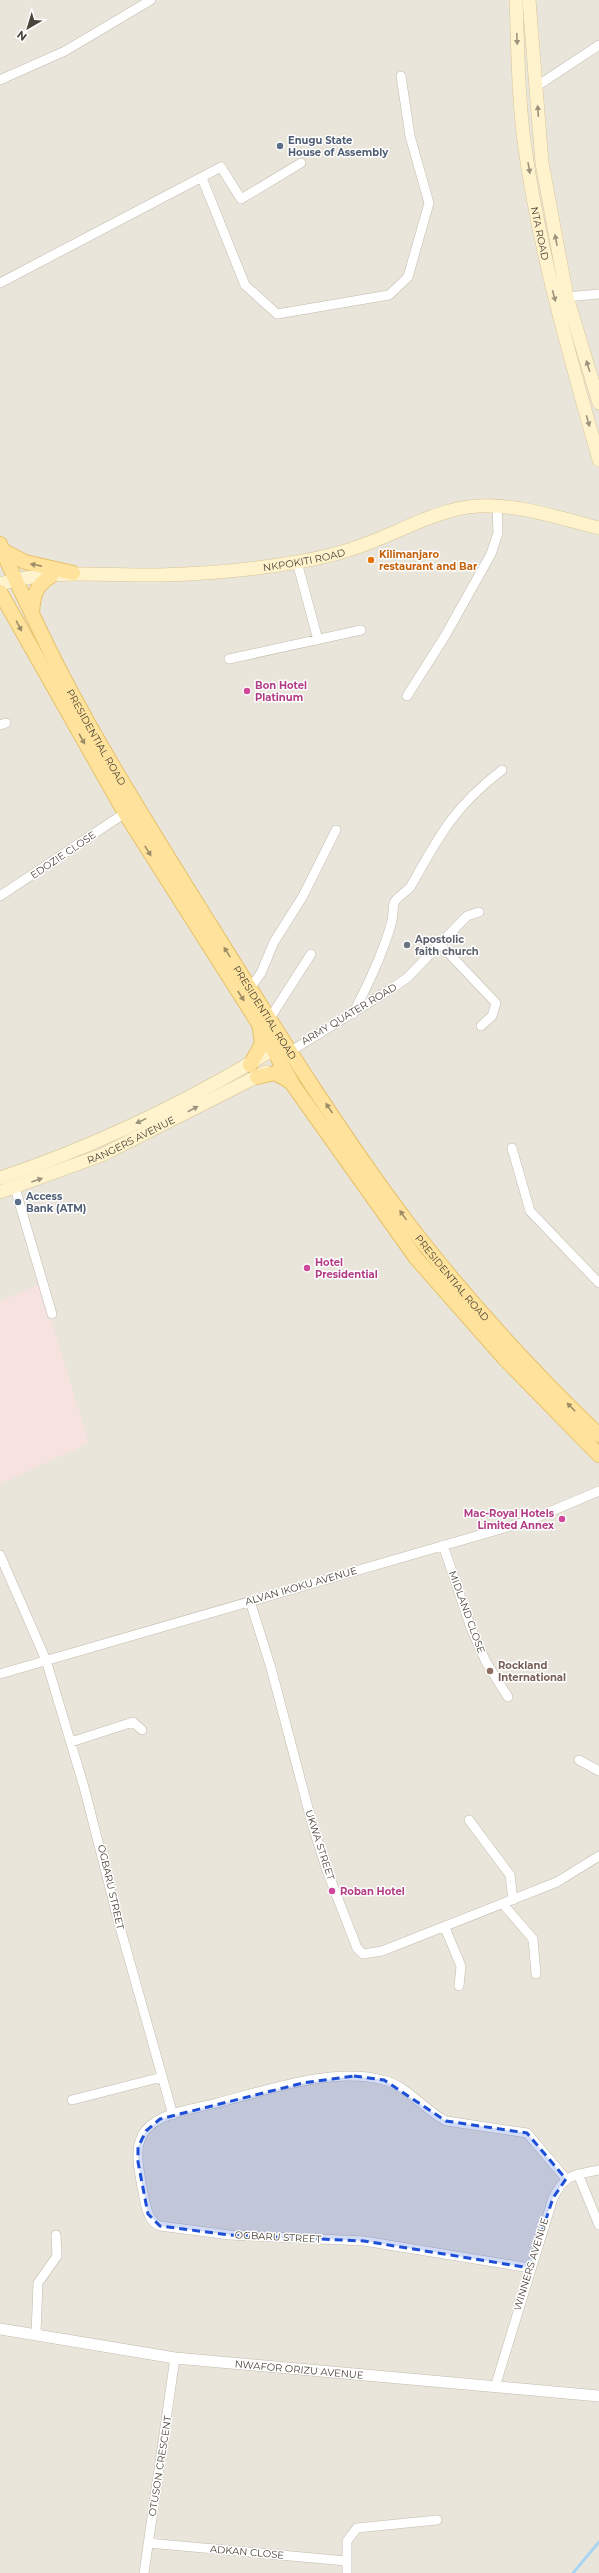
<svg xmlns="http://www.w3.org/2000/svg" width="599" height="2573" font-family="Montserrat,sans-serif">
<rect width="100%" height="100%" fill="#f6f3ec"/>
<!-- residential -->
<path fill="#eae5da" d="M 0,0 L 599,0 L 599,2573 L 0,2573 Z"/>
<!-- medical -->
<path fill="#f6e3e0" d="M 40,1284 L 89,1443 L 0,1484 L 0,1301 Z"/>
<g fill="none" stroke-linecap="round" stroke-linejoin="round">
<!-- stream -->
<path stroke="#a9d4f2" stroke-width="3" d="M 573,2573 L 599,2542"/>
<defs>
<path id="minor" d="M 0,80 L 65,51 L 151,0
M 537,86 L 599,45
M 202,178 L 245,285 L 277,314 L 389,295 L 408,277 L 429,203 L 410,136 L 401,76
M 0,283 L 221,167 L 241,199 L 301,163
M 567,297 L 599,294
M 297,562 L 318,640
M 229,659 L 361,630
M 407,696 L 445,636 L 491,554 L 498,533 L 497,506
M 0,725 L 6,723
M 0,896 L 125,813
M 439,943 L 496,1003 L 492,1016 L 481,1026
M 250,988 L 261,973 L 274,942 L 303,896 L 336,830
M 353,1014 C 368,984 383,954 392,921 C 393,915 393,909 394,903 C 397,896 407,892 411,886 C 440,834 454,807 502,770
M 270,1018 L 311,954
M 291,1051 L 391,989 L 407,978 L 467,916 L 479,912
M 512,1148 L 530,1211 L 599,1283
M 15,1188 L 52,1314
M 443,1545 L 471,1628 L 486,1662 L 508,1697
M 0,1555 L 46,1660 L 84,1787 L 120,1927 L 173,2115
M 250,1601 L 271,1668 L 313,1827 L 326,1868 L 357,1948 L 363,1954 L 382,1951 L 557,1882 L 599,1856
M 0,1674 L 528,1521 L 599,1491
M 71,1742 L 133,1722 L 142,1730
M 579,1760 L 599,1771
M 469,1820 L 510,1875 L 513,1900
M 503,1904 L 533,1939 L 536,1974
M 445,1928 L 461,1966 L 459,1986
M 72,2100 L 162,2077
M 578,2174 L 599,2225
M 530,2268 L 364,2241 L 230,2235 L 160,2226 C 146,2221 145,2200 142,2187 C 139,2169 133,2147 145,2131 C 160,2112 194,2109 217,2103 C 265,2091 334,2066 383,2080 C 408,2086 424,2110 446,2121 L 527,2133 L 566,2179
M 36,2334 L 38,2283 L 57,2256 L 56,2235
M 495,2387 L 553,2198 C 565,2174 574,2175 599,2170
M 148,2543 L 346,2561
M 144,2573 L 175,2358
M 347,2573 L 347,2541 L 357,2528 L 437,2520"/>
<g id="tertiary">
<path id="s1" d="M 0,2329 L 175,2358 L 599,2396"/>
</g>
<g id="secondary">
<path id="s2" d="M 516,0 C 518,49 518,99 525,148 C 540,254 570,357 599,460"/>
<path d="M 529,0 L 542,163 L 567,297 L 599,403"/>
<path id="s3" d="M 0,584 C 52,568 106,576 159,575 C 205,574 252,570 297,562 C 322,558 347,552 371,542 C 405,529 441,508 478,506 C 519,504 560,518 599,528"/>
<path d="M 0,1178 C 99,1145 193,1099 282,1044"/>
<path id="s4" d="M 0,1192 L 102,1155 L 266,1072"/>
</g>
<g id="primary">
<path id="s5" d="M 0,544 C 10,570 22,593 34,618 C 78,713 134,802 189,891 C 260,1004 330,1120 410,1226 C 467,1300 531,1370 599,1435"/>
<path d="M 2,550 L 25,562 L 73,573"/>
<path d="M 0,592 L 125,813 L 257,1021 L 293,1085 L 416,1258 L 504,1358 L 599,1455"/>
<path d="M 32,614 C 33,596 35,586 51,576"/>
<path d="M 250,1065 L 262,1044 L 260,1029"/>
<path d="M 257,1077 L 275,1073 L 291,1082"/>
</g>
</defs>
<!-- minor casing -->
<use href="#minor" stroke="#c2bbae" stroke-width="10"/>
<!-- tertiary casing -->
<use href="#tertiary" stroke="#c2bbae" stroke-width="12"/>
<!-- secondary casing -->
<use href="#secondary" stroke="#d6c79b" stroke-width="14"/>
<!-- primary casing -->
<use href="#primary" stroke="#e6c16a" stroke-width="16"/>
<!-- minor -->
<use href="#minor" stroke="#fff" stroke-width="9"/>
<!-- tertiary -->
<use href="#tertiary" stroke="#fff" stroke-width="11"/>
<!-- secondary -->
<use href="#secondary" stroke="#fff3cd" stroke-width="13"/>
<!-- primary -->
<use href="#primary" stroke="#ffe39c" stroke-width="14"/>
</g>
<!-- one-way arrows -->
<defs><path id="oneway-solid" d="M-6-.8H1V-3.2L6.5 0L1 3.2V.8H-6Z"/></defs>
<g fill="#9c937c">
<use href="#oneway-solid" transform="translate(517 39) rotate(88)"/>
<use href="#oneway-solid" transform="translate(538 111) rotate(-94)"/>
<use href="#oneway-solid" transform="translate(529 168) rotate(80)"/>
<use href="#oneway-solid" transform="translate(556 240) rotate(-101)"/>
<use href="#oneway-solid" transform="translate(554 296) rotate(75)"/>
<use href="#oneway-solid" transform="translate(588 366) rotate(-107)"/>
<use href="#oneway-solid" transform="translate(588 421) rotate(74)"/>
<use href="#oneway-solid" transform="translate(193 1109) rotate(-28)"/>
<use href="#oneway-solid" transform="translate(141 1121) rotate(154)"/>
<use href="#oneway-solid" transform="translate(37 1180) rotate(-19)"/>
</g>
<g fill="#9c8c66">
<use href="#oneway-solid" transform="translate(36 565) rotate(-169)"/>
<use href="#oneway-solid" transform="translate(19 626) rotate(62)"/>
<use href="#oneway-solid" transform="translate(82 739) rotate(61)"/>
<use href="#oneway-solid" transform="translate(148 851) rotate(58)"/>
<use href="#oneway-solid" transform="translate(227 952) rotate(-122)"/>
<use href="#oneway-solid" transform="translate(241 996) rotate(57)"/>
<use href="#oneway-solid" transform="translate(329 1108) rotate(-124)"/>
<use href="#oneway-solid" transform="translate(403 1215) rotate(-125)"/>
<use href="#oneway-solid" transform="translate(571 1407) rotate(-135)"/>
</g>
<!-- marked area -->
<path fill="#1d4ed8" fill-opacity="0.2" stroke="#1d4ed8" stroke-width="3" stroke-dasharray="8 5" stroke-linejoin="round" d="M 354,2076 L 384,2080 L 446,2121 L 527,2133 L 566,2179 L 553,2198 L 530,2268 L 364,2241 L 230,2235 L 160,2226 L 148,2214 L 138,2162 L 138,2147 L 146,2131 L 160,2119 L 303,2083 Z"/>
<!-- markers -->
<g fill="#5c6f8a" stroke="#fff" stroke-width="1.5">
<circle cx="280" cy="146" r="4"/>
<circle cx="18" cy="1202" r="4"/>
</g>
<circle fill="#e8710a" stroke="#fff" stroke-width="1.5" cx="371" cy="560" r="4"/>
<g fill="#d1479c" stroke="#fff" stroke-width="1.5">
<circle cx="247" cy="691" r="4"/>
<circle cx="307" cy="1268" r="4"/>
<circle cx="562" cy="1519" r="4"/>
<circle cx="332" cy="1891" r="4"/>
</g>
<circle fill="#6b7280" stroke="#fff" stroke-width="1.5" cx="407" cy="945" r="4"/>
<circle fill="#8d6e63" stroke="#fff" stroke-width="1.5" cx="490" cy="1671" r="4"/>
<g text-anchor="middle" dominant-baseline="central" stroke-width="3" stroke-linejoin="round" paint-order="stroke">
<!-- service labels -->
<g font-size="10" font-weight="bold" fill="#4e5e75" stroke="#fff" text-anchor="start">
<text x="288" y="140">Enugu State<tspan x="288" dy="12">House of Assembly</tspan></text>
<text x="26" y="1196">Access<tspan x="26" dy="12">Bank (ATM)</tspan></text>
</g>
<!-- street labels -->
<g font-size="10" fill="#4b4439" stroke="#fff">
<text stroke="none"><textPath href="#s2" startOffset="235">NTA ROAD</textPath></text>
<text stroke="none"><textPath href="#s3" startOffset="306">NKPOKITI ROAD</textPath></text>
<text stroke="none"><textPath href="#s5" startOffset="216">PRESIDENTIAL ROAD</textPath></text>
<text transform="translate(63 855) rotate(-34)">EDOZIE CLOSE</text>
<text stroke="none"><textPath href="#s5" startOffset="539">PRESIDENTIAL ROAD</textPath></text>
<text transform="translate(349 1014) rotate(-31)">ARMY QUATER ROAD</text>
<text stroke="none"><textPath href="#s4" startOffset="141">RANGERS AVENUE</textPath></text>
<text stroke="none"><textPath href="#s5" startOffset="864">PRESIDENTIAL ROAD</textPath></text>
<text transform="translate(301 1586) rotate(-16)">ALVAN IKOKU AVENUE</text>
<text transform="translate(467 1612) rotate(70)">MIDLAND CLOSE</text>
<text transform="translate(320 1845) rotate(72)">UKWA STREET</text>
<text transform="translate(111 1887) rotate(77)">OGBARU STREET</text>
<text transform="translate(278 2237) rotate(3)">OGBARU STREET</text>
<text transform="translate(531 2264) rotate(-73)">WINNERS AVENUE</text>
<text stroke="none"><textPath href="#s1" startOffset="302">NWAFOR ORIZU AVENUE</textPath></text>
<text transform="translate(160 2466) rotate(-81)">OTUSON CRESCENT</text>
<text transform="translate(247 2552) rotate(5)">ADKAN CLOSE</text>
</g>
<!-- food labels -->
<g font-size="10" font-weight="bold" fill="#c56008" stroke="#fff" text-anchor="start">
<text x="379" y="554">Kilimanjaro<tspan x="379" dy="12">restaurant and Bar</tspan></text>
</g>
<!-- hotel labels -->
<g font-size="10" font-weight="bold" fill="#b23c85" stroke="#fff" text-anchor="start">
<text x="255" y="685">Bon Hotel<tspan x="255" dy="12">Platinum</tspan></text>
<text x="315" y="1262">Hotel<tspan x="315" dy="12">Presidential</tspan></text>
<text x="554" y="1513" text-anchor="end">Mac-Royal Hotels<tspan x="554" dy="12">Limited Annex</tspan></text>
<text x="340" y="1891">Roban Hotel</text>
</g>
<!-- worship labels -->
<g font-size="10" font-weight="bold" fill="#5b616d" stroke="#fff" text-anchor="start">
<text x="415" y="939">Apostolic<tspan x="415" dy="12">faith church</tspan></text>
</g>
<!-- education labels -->
<g font-size="10" font-weight="bold" fill="#785e54" stroke="#fff" text-anchor="start">
<text x="498" y="1665">Rockland<tspan x="498" dy="12">International</tspan></text>
</g>
</g>
<!-- north arrow -->
<g transform="translate(28 28) rotate(218)" stroke="#ffffff" stroke-width="3" paint-order="stroke">
<path d="M0-3L7 15L0 10L-7 15Z" fill="#4b4439"/>
<text y="-6" font-size="11" font-weight="bold" text-anchor="middle" fill="#4b4439">N</text>
</g>
</svg>
